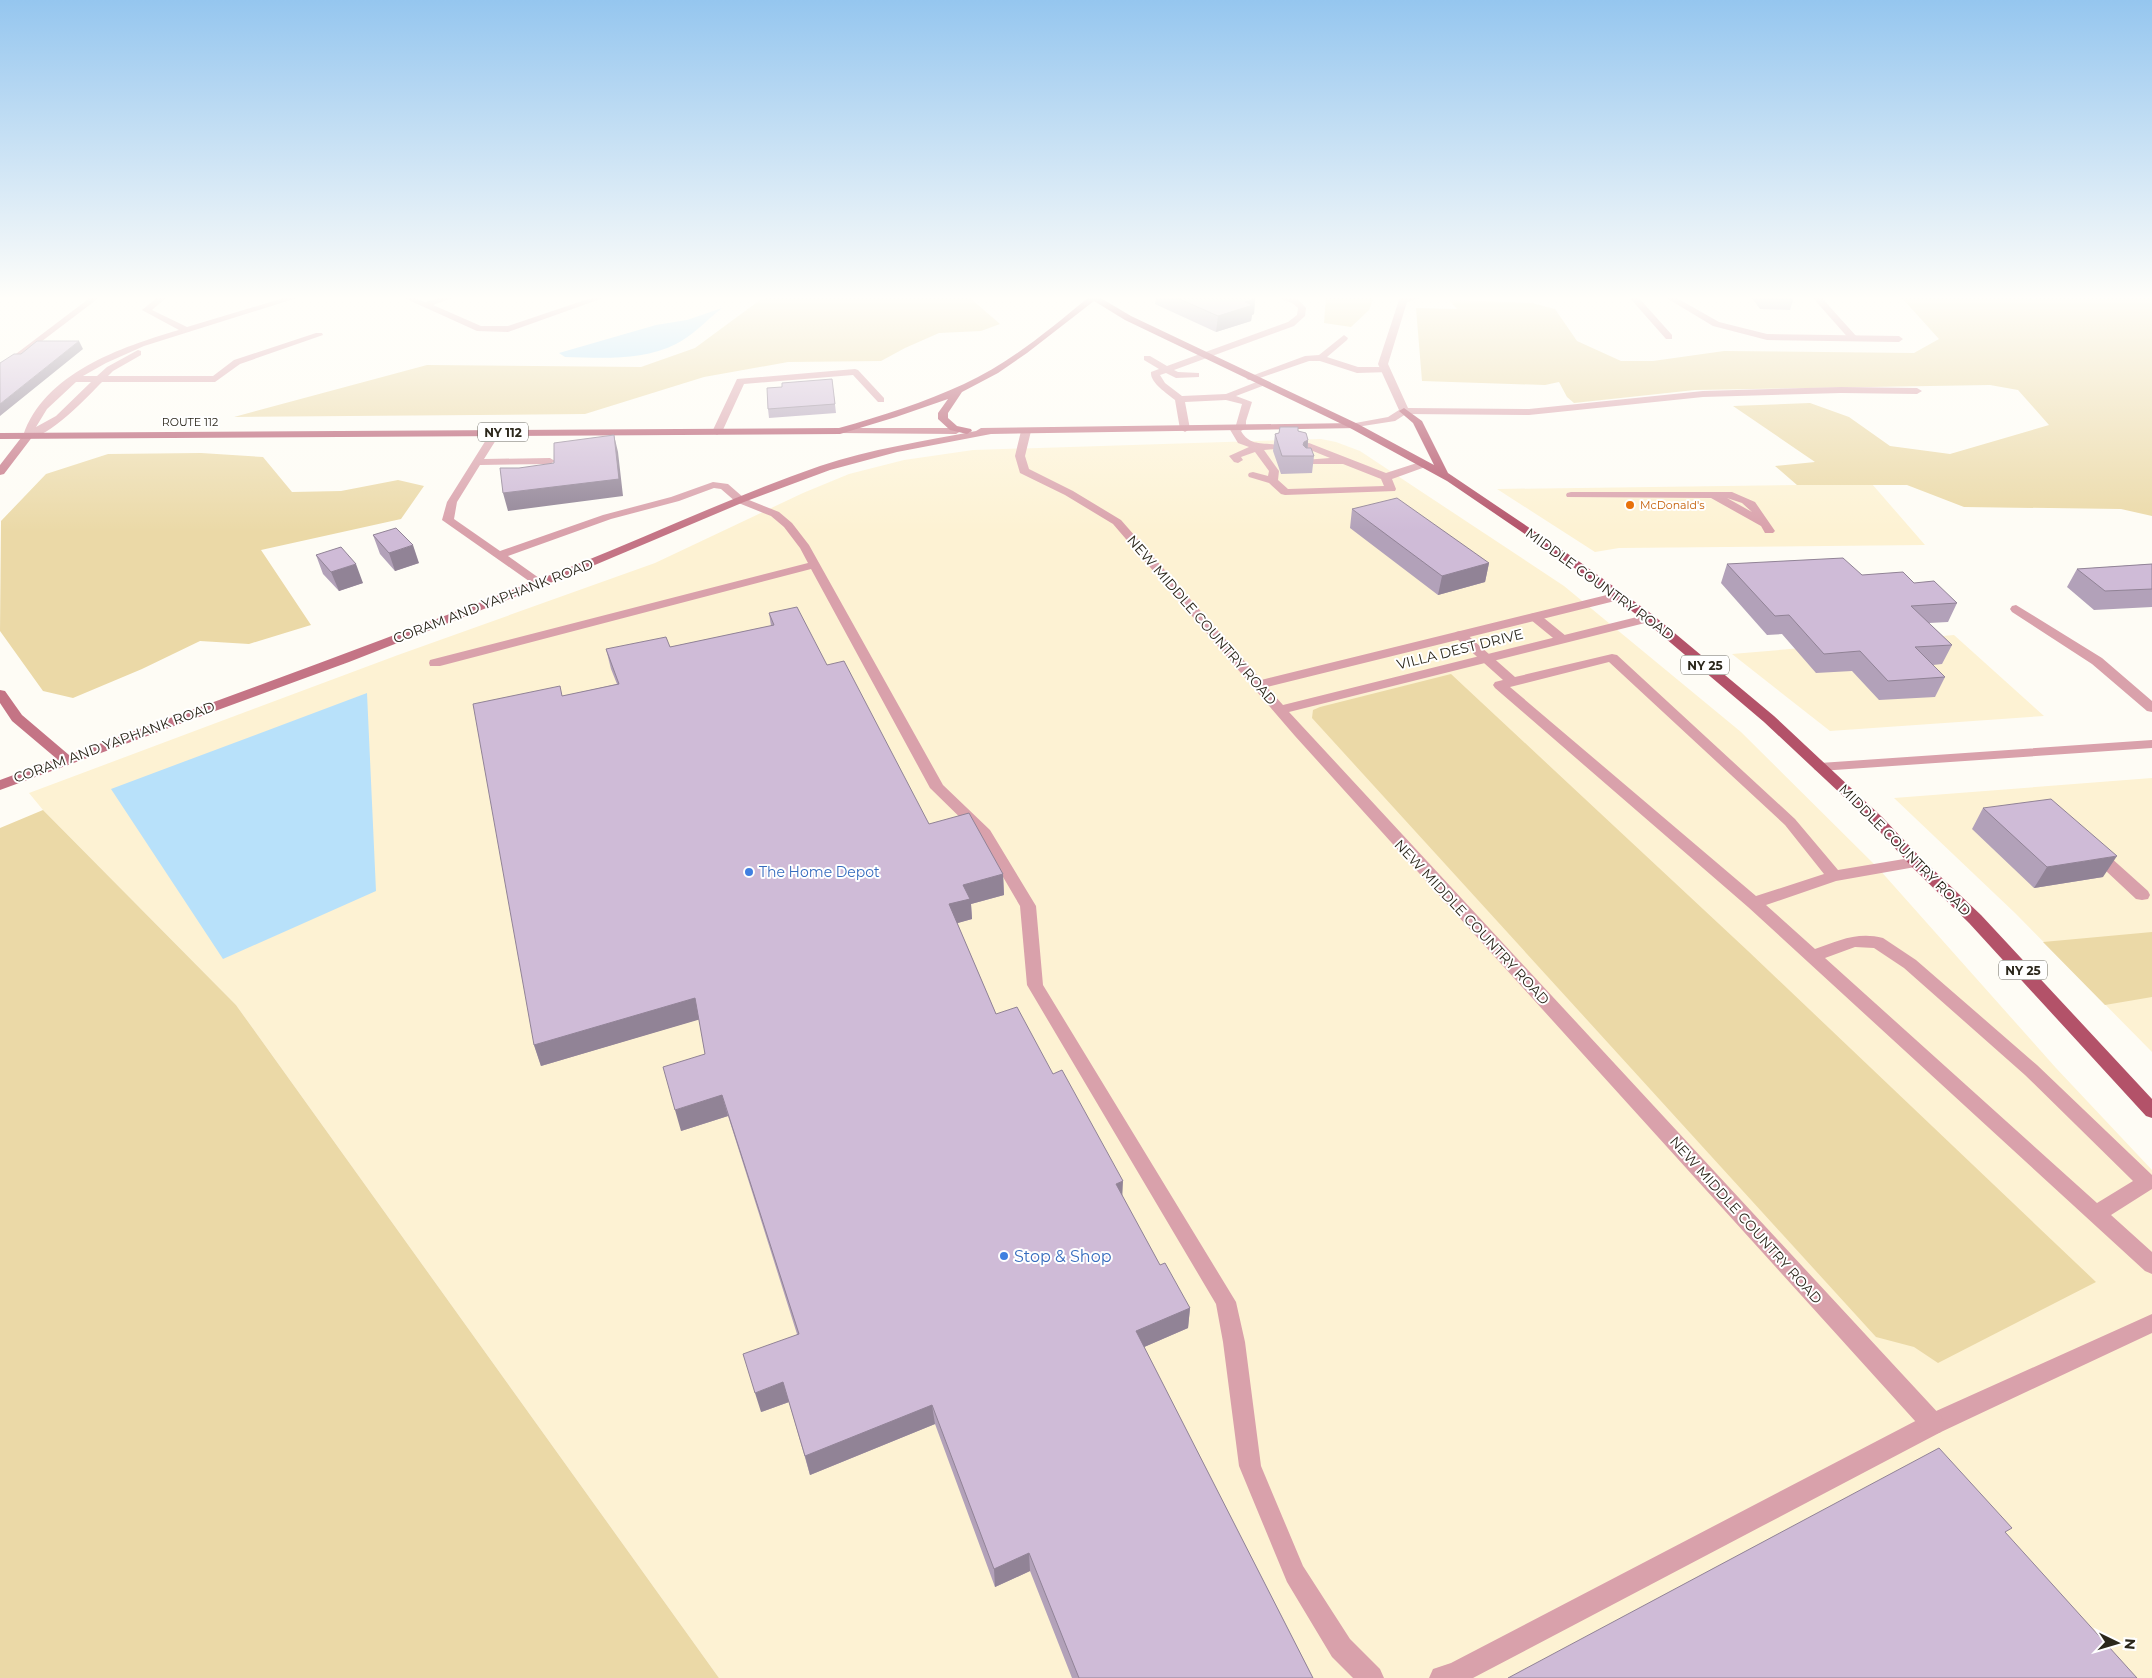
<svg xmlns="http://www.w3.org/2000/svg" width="2152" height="1678" font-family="Montserrat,sans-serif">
<rect width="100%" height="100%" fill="#fefcf5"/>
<!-- built -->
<path fill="#fdf2d3" d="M 1321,439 L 1336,442 L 1360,451 L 1564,586 L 1741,732 L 1878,868 L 2056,1068 L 2152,1170 L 2152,1678 L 719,1678 L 236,1005 L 43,810 L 29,793 L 398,655 L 655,563 L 803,493 L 849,474 L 904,460 L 973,450 Z
M 1872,484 L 1925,545 L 1619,548 L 1595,552 L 1497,489 Z
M 1954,635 L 2044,716 L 1830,731 L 1732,654 Z
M 2152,778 L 2152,1052 L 2015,913 L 1894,798 Z"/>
<!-- green -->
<path fill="#ebd9a7" d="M 764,297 L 969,297 L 1000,324 L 981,331 L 939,333 L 905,348 L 881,361 L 788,362 L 704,377 L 585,414 L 234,417 L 427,365 L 641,367 L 695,348 Z
M 1326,297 L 1374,297 L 1369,310 L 1351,327 L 1324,323 Z
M 1901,297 L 2152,297 L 2152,516 L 2121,509 L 1964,507 L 1907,485 L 1797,485 L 1775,466 L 1815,462 L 1733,406 L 1810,403 L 1849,417 L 1890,446 L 1950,454 L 2049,425 L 2018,390 L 1990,385 L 1695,390 L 1574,403 L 1567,397 L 1559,382 L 1545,385 L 1422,381 L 1416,308 L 1457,309 L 1449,300 L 1532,303 L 1555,309 L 1577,341 L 1621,361 L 1653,361 L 1724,351 L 1914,353 L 1939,339 Z
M 201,453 L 263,457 L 292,492 L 341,491 L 398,480 L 424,486 L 401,519 L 261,550 L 311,625 L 249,644 L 200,641 L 142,669 L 73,698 L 43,691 L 0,631 L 1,521 L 46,474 L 108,454 Z
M 1451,674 L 1748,951 L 2096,1282 L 1938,1363 L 1914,1347 L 1876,1337 L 1312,718 L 1313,710 L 1320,707 Z
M 43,810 L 236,1005 L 719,1678 L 0,1678 L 0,828 Z
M 2152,932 L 2152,997 L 2105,1005 L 2043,942 Z"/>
<!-- water -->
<path fill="#b8e1fa" d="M 722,308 C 709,318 691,337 676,344 C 642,361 602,358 565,357 L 559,353 L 656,325 L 687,320 Z
M 367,693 L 376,891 L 223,959 L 111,789 Z"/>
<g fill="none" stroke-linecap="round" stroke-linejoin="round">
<!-- lane -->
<path fill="#d9a1ab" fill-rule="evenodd" d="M 91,297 L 100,297 L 0,373 L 0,366 Z
M 1276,297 L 1298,299 L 1306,308 L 1305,316 L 1294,326 L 1174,370 L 1178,372 L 1199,373 L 1199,377 L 1176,378 L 1166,373 L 1160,375 L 1165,383 L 1182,396 L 1226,394 L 1259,381 L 1265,381 L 1265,385 L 1236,396 L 1252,402 L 1246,421 L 1246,428 L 1241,431 C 1250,446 1260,442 1276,445 L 1276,449 L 1264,450 L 1279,471 L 1278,480 L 1288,489 L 1384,486 L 1381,479 L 1343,464 L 1304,464 L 1303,462 L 1304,460 L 1330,458 L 1308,449 L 1298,448 L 1297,446 L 1298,444 L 1309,443 L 1386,473 L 1420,462 L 1428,462 L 1429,464 L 1428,466 L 1392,479 L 1396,489 L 1395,491 L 1285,495 L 1281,494 L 1269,483 L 1249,477 L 1248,475 L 1249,473 L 1253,472 L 1268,476 L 1269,471 L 1255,452 L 1241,457 L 1243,460 L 1238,463 L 1234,462 L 1229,456 L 1249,447 L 1238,443 L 1229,428 L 1230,426 L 1236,425 L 1242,404 L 1226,400 L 1185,402 L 1190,429 L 1185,432 L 1180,429 L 1175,400 C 1167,393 1150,383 1151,372 L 1159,369 L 1144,360 L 1144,356 L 1150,356 L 1167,366 L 1288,322 L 1297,315 L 1298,308 L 1292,303 Z
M 1629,297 L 1638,297 L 1672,335 L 1672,339 L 1666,339 Z
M 1812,297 L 1821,297 L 1857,337 L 1857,341 L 1851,341 Z
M 1344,335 L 1348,338 L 1347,340 L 1327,357 L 1358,367 L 1386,367 L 1389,368 L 1389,372 L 1357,373 L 1320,361 L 1309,361 L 1254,380 L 1248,380 L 1246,378 L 1305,356 L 1319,355 Z
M 855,369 L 858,370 L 884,398 L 884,402 L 878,402 L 853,375 L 744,384 L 722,432 L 717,435 L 712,432 L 737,379 Z
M 496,429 L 501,432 L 484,459 L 550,458 L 555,461 L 550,464 L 480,465 L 457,502 L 454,519 L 500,551 L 603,515 L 671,497 L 713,482 L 728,484 L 744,498 L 779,512 L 792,523 L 809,545 L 943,785 L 990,830 L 1036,906 L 1043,985 L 1236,1302 L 1245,1342 L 1261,1466 L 1303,1566 L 1350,1639 L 1380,1669 L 1384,1678 L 1353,1678 L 1332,1657 L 1287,1582 L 1239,1466 L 1223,1342 L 1216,1304 L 1027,985 L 1020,906 L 979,836 L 930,788 L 811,569 L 440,666 L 430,666 L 429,663 L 430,660 L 808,563 L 800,548 L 784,527 L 771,516 L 736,502 L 721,489 L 714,488 L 679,501 L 611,519 L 508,556 L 546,583 L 540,587 L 536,586 L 442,520 L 447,502 L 491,432 Z
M 1571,492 L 1732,492 L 1755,502 L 1775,531 L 1773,533 L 1765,533 L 1761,526 L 1711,498 L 1567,497 L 1566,495 L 1567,493 ZM 1727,498 L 1742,503 L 1752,512 Z
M 2016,605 L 2102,658 L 2152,701 L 2152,712 L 2147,711 L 2092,664 L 2012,612 L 2010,609 L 2012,606 Z
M 1535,613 L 1539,614 L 1566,636 L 1568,639 L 1566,642 L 1558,642 L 1531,620 L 1529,617 L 1531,614 Z
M 1460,631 L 1464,632 L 1515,677 L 1612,654 L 1617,655 L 1795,819 L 1838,870 L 1916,857 L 1921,858 L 1924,862 L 1921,866 L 1836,881 L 1766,905 L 1815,949 C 1837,941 1858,931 1883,938 L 1916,960 L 2037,1065 L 2152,1175 L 2152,1189 L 2111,1215 L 2152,1252 L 2152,1274 L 2145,1271 L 1748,907 L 1495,688 L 1493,685 L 1495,682 L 1503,680 L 1456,638 L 1454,635 L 1456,632 ZM 1609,662 L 1785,825 L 1824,874 L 1756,896 L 1510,687 ZM 1855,947 L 1874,948 L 1904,968 L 2025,1075 L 2133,1181 L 2097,1203 L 1825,958 Z
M 2152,740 L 2152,748 L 1820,771 L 1815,770 L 1813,767 L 1815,764 L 1820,763 Z
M 2095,847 L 2100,848 L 2148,891 L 2150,895 L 2148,899 L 2142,900 L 2136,899 L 2090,856 L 2087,852 L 2090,848 Z
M 2152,1314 L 2152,1333 L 1941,1432 L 1473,1678 L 1429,1678 L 1433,1669 L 1451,1663 L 1925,1416 Z"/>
<!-- street -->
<path fill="#d9a1ab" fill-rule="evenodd" d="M 158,297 L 167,297 L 152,310 L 187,327 L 287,297 L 300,297 L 144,346 L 106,363 L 83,376 L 97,376 L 107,367 L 138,350 L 141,351 L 141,355 L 113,371 L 108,376 L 213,376 L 234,360 L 316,333 L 322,333 L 323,335 L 240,364 L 215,382 L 102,382 C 88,396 45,443 24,438 L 23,436 C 44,373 121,347 179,330 L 142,310 ZM 76,382 L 91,382 L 56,416 L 36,427 L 47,409 Z
M 402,297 L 413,297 L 425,302 L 442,297 L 455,297 L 433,305 L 481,326 L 508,326 L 594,297 L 606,297 L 508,332 L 477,331 Z
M 1400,297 L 1424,297 L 1407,302 L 1388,364 L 1408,408 L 1529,409 L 1703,391 L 1841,387 L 1917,388 L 1922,391 L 1917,394 L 1841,393 L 1703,397 L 1529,415 L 1406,414 L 1395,421 L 1350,428 L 1350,424 L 1388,417 L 1399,410 L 1378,364 Z
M 1665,297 L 1675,297 L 1719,322 L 1767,334 L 1899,336 L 1903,339 L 1899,342 L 1767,340 L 1713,326 Z
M 1026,428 L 1031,431 L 1025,456 L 1029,469 L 1073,491 L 1121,520 L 1261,680 L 1619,592 L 1625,596 L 1623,599 L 1267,687 L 1283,705 L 1649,614 L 1653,615 L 1655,618 L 1653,621 L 1289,712 L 1941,1416 L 1944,1424 L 1941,1432 L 1933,1435 L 1925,1432 L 1295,736 L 1113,524 L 1065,495 L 1020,473 L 1015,456 L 1021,431 Z"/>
<!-- secondary -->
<path fill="#c47485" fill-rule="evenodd" d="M 1354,423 L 1358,424 L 1358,428 L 991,434 L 897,452 L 830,470 L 744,502 L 583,570 L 349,662 L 0,790 L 0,780 L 57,759 L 12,721 L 0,703 L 0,690 L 5,691 L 22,715 L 69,755 C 238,693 407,632 573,566 C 656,533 736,495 820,466 C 871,449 924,441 976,431 L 981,428 Z
M 840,428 L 956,428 L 961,431 L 956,434 L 836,433 L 835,431 Z
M 28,433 L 33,436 L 4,474 L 0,475 L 0,465 L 24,434 Z"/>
<!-- primary -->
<path fill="#b35269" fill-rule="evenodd" d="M 1089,297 L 1099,297 L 1131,316 L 1358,424 L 1434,465 L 1413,423 L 1399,411 L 1404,408 L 1422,421 L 1448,473 L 1577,560 L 1653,615 L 1774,716 L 1882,817 L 1921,858 L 1981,915 L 2152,1099 L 2152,1118 L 2146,1116 L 1969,923 L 1911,866 L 1872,823 L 1764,722 L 1645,621 L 1569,564 L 1447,481 L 1350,428 L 1125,320 L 1094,301 L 1027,353 L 998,373 L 962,392 L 948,413 L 948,418 L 957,426 L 971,429 L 972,431 L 967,434 L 950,430 L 938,419 L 938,413 L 948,399 L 896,417 L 840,434 L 0,439 L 0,433 L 839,428 C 882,416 925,402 964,384 C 1010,363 1050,329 1089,297 Z"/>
</g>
<!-- wall -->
<path fill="#b2a1b9" d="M 1156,297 L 1251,297 L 1255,299 L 1254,314 L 1252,315 L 1251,321 L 1216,332 L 1155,304 Z
M 1751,297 L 1794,297 L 1790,310 L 1760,309 Z
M 832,379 L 836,413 L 769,418 L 768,409 L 782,387 Z
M 1298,431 L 1308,440 L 1308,448 L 1314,456 L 1312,473 L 1281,474 L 1273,451 L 1275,434 Z
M 1352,509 L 1489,563 L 1485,582 L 1438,595 L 1350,528 Z
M 373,535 L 419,563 L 395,571 L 380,554 Z
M 316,555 L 363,583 L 339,591 L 323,574 Z
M 1727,564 L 1862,575 L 1914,583 L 1957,603 L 1948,622 L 1929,623 L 1952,645 L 1942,664 L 1933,665 L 1945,677 L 1935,697 L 1879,700 L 1852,671 L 1816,673 L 1782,634 L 1767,635 L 1721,583 Z
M 2152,564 L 2152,607 L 2094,610 L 2067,587 L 2077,569 Z
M 769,613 L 827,665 L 929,824 L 1003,874 L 1004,895 L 971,904 L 972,919 L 957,923 L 996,1014 L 1053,1074 L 1122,1196 L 1160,1265 L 1190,1308 L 1188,1328 L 1144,1347 L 1313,1678 L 1072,1678 L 1030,1571 L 995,1587 L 935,1424 L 810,1475 L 789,1402 L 761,1412 L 797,1334 L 728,1116 L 681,1131 L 705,1054 L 699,1019 L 541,1066 L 534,1045 L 563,696 L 617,684 L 611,669 L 606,649 L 670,647 L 771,626 Z
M 1983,808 L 2103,877 L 2034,888 L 1972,829 Z"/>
<!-- shaded-wall -->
<path fill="#918396" d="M 1255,299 L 1254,314 L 1252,315 L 1251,321 L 1216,332 L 1218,316 L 1245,302 Z
M 79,341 L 83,349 L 0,416 L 0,404 Z
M 614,435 L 618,452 L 623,496 L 508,511 L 503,493 Z
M 1308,440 L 1307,456 L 1303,445 L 1304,442 Z
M 413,545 L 419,563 L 395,571 L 389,553 Z
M 1489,563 L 1485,582 L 1438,595 L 1442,576 Z
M 356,564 L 363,583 L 339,591 L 331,572 Z
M 2117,856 L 2103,877 L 2034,888 L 2047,867 Z
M 1003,874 L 1004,895 L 971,904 L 972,919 L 951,925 L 949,904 L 963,885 Z
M 695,998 L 701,1019 L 541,1066 L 534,1045 Z
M 722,1095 L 728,1116 L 681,1131 L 675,1110 Z
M 1123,1181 L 1122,1202 L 1116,1184 Z
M 1190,1308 L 1188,1328 L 1135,1351 L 1136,1331 Z
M 783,1382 L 789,1402 L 761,1412 L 755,1393 Z
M 932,1405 L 935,1424 L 810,1475 L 805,1456 Z
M 1029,1553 L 1030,1571 L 995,1587 L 994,1569 Z"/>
<!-- building -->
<path fill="#cfbbd7" stroke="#918396" d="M 1175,297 L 1251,297 L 1255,299 L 1245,302 L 1253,305 L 1218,316 Z
M 37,341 L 79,341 L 0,404 L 0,363 L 14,354 L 21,354 Z
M 832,379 L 835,404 L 768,409 L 767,388 L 782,387 L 782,383 Z
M 1280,427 L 1298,427 L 1298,431 L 1306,433 L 1308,440 L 1304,442 L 1303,445 L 1306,448 L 1311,448 L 1314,456 L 1282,456 L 1275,434 L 1279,433 Z
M 614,435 L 619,479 L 503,493 L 500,468 L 519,468 L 554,463 L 554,443 Z
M 1397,498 L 1489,563 L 1442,576 L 1352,509 Z
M 396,528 L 413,545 L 389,553 L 373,535 Z
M 341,547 L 356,564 L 331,572 L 316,555 Z
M 1843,558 L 1862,575 L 1903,572 L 1914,583 L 1934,581 L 1957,603 L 1911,606 L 1952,645 L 1915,647 L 1945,677 L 1888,681 L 1860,651 L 1824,654 L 1789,615 L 1775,616 L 1727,564 Z
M 2152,564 L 2152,589 L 2105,591 L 2077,569 Z
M 797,607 L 827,665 L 844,661 L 929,824 L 969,813 L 1003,874 L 963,885 L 970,899 L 949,904 L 996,1014 L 1017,1007 L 1053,1074 L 1062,1070 L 1123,1181 L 1116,1184 L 1160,1265 L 1165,1263 L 1190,1308 L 1136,1331 L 1313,1678 L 1079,1678 L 1029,1553 L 994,1569 L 932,1405 L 805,1456 L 783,1382 L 755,1393 L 743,1354 L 799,1334 L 722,1095 L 675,1110 L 663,1067 L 705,1054 L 695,998 L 534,1045 L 473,704 L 560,686 L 562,696 L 619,684 L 606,649 L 666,637 L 670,647 L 774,625 L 769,613 Z
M 2051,799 L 2117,856 L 2047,867 L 1983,808 Z
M 1939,1448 L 2012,1528 L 2005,1532 L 2137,1678 L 1508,1678 Z"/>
<!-- sky -->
<linearGradient id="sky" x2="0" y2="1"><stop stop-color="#95c6ef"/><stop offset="0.56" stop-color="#fffefa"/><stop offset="1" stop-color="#fffefa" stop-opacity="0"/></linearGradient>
<rect width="2152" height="532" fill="url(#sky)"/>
<!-- markers -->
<circle fill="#e8710a" stroke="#fff" stroke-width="2" cx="1630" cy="505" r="5"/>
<g fill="#3f7fe0" stroke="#fff" stroke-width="2">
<circle cx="749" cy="872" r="5"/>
<circle cx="1004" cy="1256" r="5"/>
</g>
<g text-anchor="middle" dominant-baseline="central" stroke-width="4" stroke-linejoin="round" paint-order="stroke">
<!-- far-street labels -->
<g font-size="11" fill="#2b271b" stroke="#fff">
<text x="190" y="422">ROUTE 112</text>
</g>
<!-- far-food labels -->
<g font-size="11" fill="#c56008" stroke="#fff" text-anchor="start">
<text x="1640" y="505">McDonald's</text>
</g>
<!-- shield labels -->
<g fill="#fff" stroke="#6b685f" stroke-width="1">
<rect x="478" y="422.5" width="50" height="19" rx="4"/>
<rect x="1681" y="655.5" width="48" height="19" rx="4"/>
<rect x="1999" y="960.5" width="48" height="19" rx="4"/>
</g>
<g font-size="12" font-weight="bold" fill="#2b271b">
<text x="503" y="432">NY 112</text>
<text x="1705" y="665">NY 25</text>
<text x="2023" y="970">NY 25</text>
</g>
<!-- street labels -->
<g font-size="14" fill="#2b271b" stroke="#fff">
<text transform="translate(1600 584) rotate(36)">MIDDLE COUNTRY ROAD</text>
<text transform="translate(493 601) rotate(-21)">CORAM AND YAPHANK ROAD</text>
<text transform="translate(1202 620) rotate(49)">NEW MIDDLE COUNTRY ROAD</text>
<text transform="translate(1460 649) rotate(-14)">VILLA DEST DRIVE</text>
<text transform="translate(114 742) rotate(-20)">CORAM AND YAPHANK ROAD</text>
<text transform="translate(1905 850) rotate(45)">MIDDLE COUNTRY ROAD</text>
<text transform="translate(1472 922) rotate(47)">NEW MIDDLE COUNTRY ROAD</text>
<text transform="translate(1746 1220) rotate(48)">NEW MIDDLE COUNTRY ROAD</text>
</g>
<!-- shop labels -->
<g font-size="14" fill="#366cbe" stroke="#fff" text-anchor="start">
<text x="759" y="872">The Home Depot</text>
</g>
<!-- near-shop labels -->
<g font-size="16" fill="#366cbe" stroke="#fff" text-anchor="start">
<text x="1014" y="1256">Stop &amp; Shop</text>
</g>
</g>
<!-- north arrow -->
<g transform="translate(2117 1643) rotate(95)" stroke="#ffffff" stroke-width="4" paint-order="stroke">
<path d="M0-4L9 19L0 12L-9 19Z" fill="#2b271b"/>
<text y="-8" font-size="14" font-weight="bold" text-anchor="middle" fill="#2b271b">N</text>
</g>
</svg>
